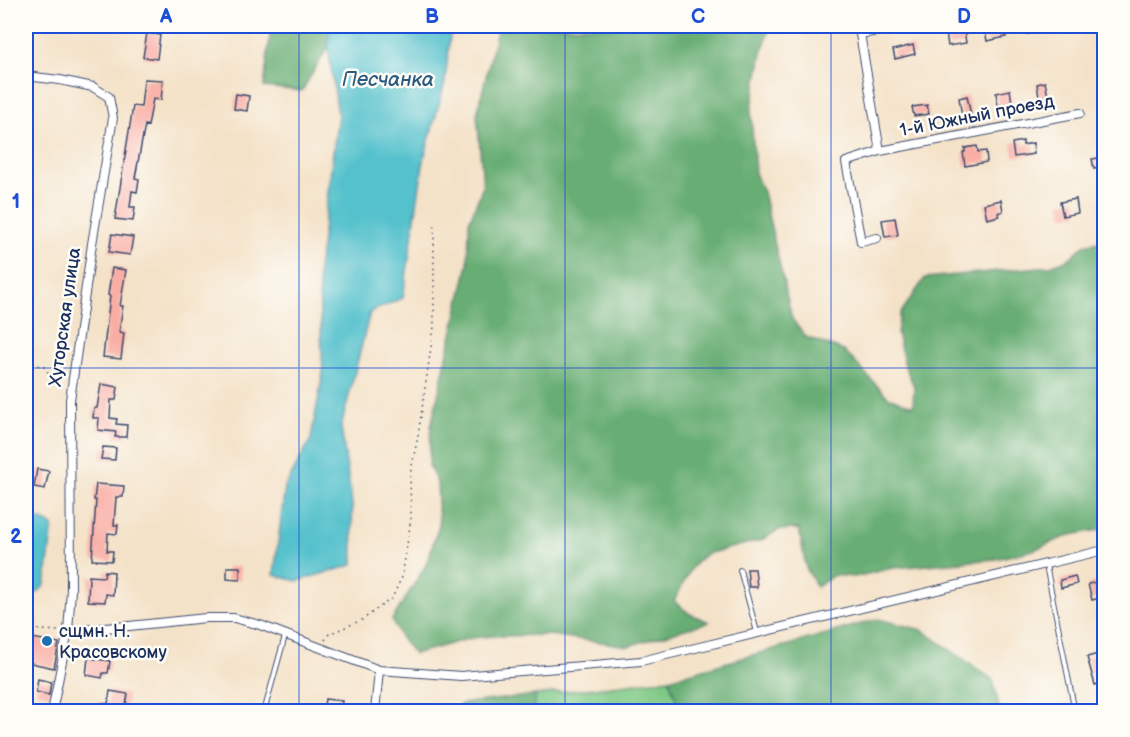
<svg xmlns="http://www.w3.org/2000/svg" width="1130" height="737" font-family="'Balsamiq Sans',sans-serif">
<rect width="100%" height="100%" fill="#fdfcf7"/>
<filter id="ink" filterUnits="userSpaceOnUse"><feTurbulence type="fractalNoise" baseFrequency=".0167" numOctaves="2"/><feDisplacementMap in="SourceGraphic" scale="12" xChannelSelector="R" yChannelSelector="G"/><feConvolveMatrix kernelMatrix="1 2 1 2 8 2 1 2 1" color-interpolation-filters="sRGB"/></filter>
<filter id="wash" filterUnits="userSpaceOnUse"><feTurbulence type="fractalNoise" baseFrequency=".008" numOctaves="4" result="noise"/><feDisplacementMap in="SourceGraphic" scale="24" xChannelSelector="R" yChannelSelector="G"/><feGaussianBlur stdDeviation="1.35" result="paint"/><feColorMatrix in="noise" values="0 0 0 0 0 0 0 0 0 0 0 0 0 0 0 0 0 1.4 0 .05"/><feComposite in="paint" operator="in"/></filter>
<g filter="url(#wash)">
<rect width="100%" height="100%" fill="#f4e2c8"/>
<!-- green -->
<path fill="#7fc986" stroke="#4d7c72" stroke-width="1.5" d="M 669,679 L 680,711 L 532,712 L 536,695 Z"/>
<!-- forest -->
<path fill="#67ad73" stroke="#416e68" stroke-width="1.5" d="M 271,26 L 329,26 L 328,47 L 302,91 L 264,87 Z
M 498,26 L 770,26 L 762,53 L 751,112 L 755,173 L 763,192 L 792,319 L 806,337 L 844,351 L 888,397 L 913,406 L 914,386 L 905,366 L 897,333 L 900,314 L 925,278 L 1050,266 L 1069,259 L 1084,245 L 1104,241 L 1104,364 L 1100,367 L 1104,385 L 1104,529 L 1070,535 L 1033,550 L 996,559 L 893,568 L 854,577 L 834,575 L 817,587 L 806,568 L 799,529 L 778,530 L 762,540 L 706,554 L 692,567 L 674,601 L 690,614 L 709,622 L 628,646 L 550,635 L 492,636 L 472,638 L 414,654 L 401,638 L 392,620 L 426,565 L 439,525 L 437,483 L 429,466 L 431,426 L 468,264 L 469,222 L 483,186 L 477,114 Z
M 878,619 L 922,630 L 993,680 L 1000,711 L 680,711 L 669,679 Z
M 536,695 L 532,711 L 460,711 L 460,704 Z"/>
<!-- water -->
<path fill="#54c1cc" stroke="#387895" stroke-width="1.5" d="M 329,26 L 451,26 L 445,82 L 424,158 L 403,298 L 370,312 L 341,427 L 352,504 L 353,565 L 297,581 L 274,575 L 285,487 L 311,439 L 323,373 L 318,270 L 338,114 L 328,48 Z
M 35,518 L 47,522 L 53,526 L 45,585 L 37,593 L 26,591 L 26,526 Z"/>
<g id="blocks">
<!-- building -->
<path fill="#f9aea5" d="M 984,26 L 995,26 L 995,28 L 1004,26 L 1006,37 L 987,41 Z
M 1027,26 L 1050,26 L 1050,29 L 1028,34 Z
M 964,30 L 966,43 L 948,46 L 946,33 Z
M 147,33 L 160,35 L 157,59 L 143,57 Z
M 913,45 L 915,54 L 895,59 L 893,50 Z
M 144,79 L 163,80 L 161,100 L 153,99 L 148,126 L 145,125 L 135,178 L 139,179 L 137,192 L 132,191 L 130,207 L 135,207 L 133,221 L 115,219 L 133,106 L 141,107 Z
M 1045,82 L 1048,96 L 1039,97 L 1037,84 Z
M 1010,90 L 1012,103 L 998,106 L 996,93 Z
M 236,94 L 249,96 L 247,111 L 234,109 Z
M 967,96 L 971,115 L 962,116 L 959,98 Z
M 927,105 L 929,114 L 914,116 L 912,107 Z
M 1023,141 L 1023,145 L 1033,143 L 1034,154 L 1014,157 L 1012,143 Z
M 977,146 L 978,152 L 986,151 L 987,162 L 965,166 L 963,152 L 965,152 L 965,148 Z
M 1104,157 L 1104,167 L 1094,169 L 1092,159 Z
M 1076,199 L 1078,213 L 1063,216 L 1060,202 Z
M 1001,200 L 1003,211 L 998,213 L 999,216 L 987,219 L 984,204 Z
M 895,218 L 898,235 L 885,237 L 882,220 Z
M 112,234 L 133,237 L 130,255 L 109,252 Z
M 112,268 L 126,270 L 120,306 L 123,306 L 119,332 L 124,333 L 121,359 L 103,357 L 110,296 L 108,295 Z
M 101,384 L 118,387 L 116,400 L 111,400 L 110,418 L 117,419 L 116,424 L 127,425 L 126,437 L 115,437 L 116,432 L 98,430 L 99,418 L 93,418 L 94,408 L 97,408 Z
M 103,447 L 116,448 L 115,460 L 101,459 Z
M 37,469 L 49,471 L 45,489 L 34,487 Z
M 96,484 L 124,486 L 123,497 L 116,497 L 114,525 L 118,525 L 117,534 L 108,533 L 107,551 L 113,551 L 112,561 L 92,560 L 96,500 L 94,500 Z
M 227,567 L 240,567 L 240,580 L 227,579 Z
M 747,569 L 755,569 L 757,587 L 749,587 Z
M 105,571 L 114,572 L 113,595 L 106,594 L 105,602 L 88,601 L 89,576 L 104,577 Z
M 1075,576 L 1077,584 L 1061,588 L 1060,580 Z
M 1104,581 L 1104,597 L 1092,600 L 1088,584 Z
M 27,637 L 59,643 L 54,668 L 26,662 L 26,645 Z
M 1102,653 L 1104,665 L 1104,682 L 1095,685 L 1087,657 Z
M 88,658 L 110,661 L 108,673 L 103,673 L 102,678 L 86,675 Z
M 38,679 L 51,682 L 49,695 L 36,692 Z
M 110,691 L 128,694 L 125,711 L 99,711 L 100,703 L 108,704 Z
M 325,699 L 342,701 L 341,711 L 323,711 Z"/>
</g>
</g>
<g filter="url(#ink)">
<use href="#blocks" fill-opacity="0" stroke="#3c4a6e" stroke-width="1.5"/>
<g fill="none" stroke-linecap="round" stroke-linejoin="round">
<defs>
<path id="lane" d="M 1046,565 L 1075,712
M 740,570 L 757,632
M 264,712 L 285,636"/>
<path id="street" d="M 26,76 L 60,80 L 93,87 L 109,97 L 113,118 L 92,244 L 70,400 L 71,590 L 68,631 L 52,712
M 880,151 L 860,34 L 909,26
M 877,238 L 861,242 L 846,162 L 880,151 L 1080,113
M 68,631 L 129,626 L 206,618 L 234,618 L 260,625 L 379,670 L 461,676 L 641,661 L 1104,550
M 375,712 L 379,670"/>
</defs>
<!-- lane casing -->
<use href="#lane" stroke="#3c4a6e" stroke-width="6"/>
<!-- street casing -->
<use href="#street" stroke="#3c4a6e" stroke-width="10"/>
<!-- path -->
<path stroke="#3c4a6e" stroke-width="1.5" stroke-dasharray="1.5 4.5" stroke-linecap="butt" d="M 26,362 L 44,367 L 62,390
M 26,629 L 58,631
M 325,640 L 329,634 L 362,620 L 392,598 L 402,577 L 411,519 L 410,475 L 418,436 L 434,327 L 434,222"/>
<!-- lane -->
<use href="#lane" stroke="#fff" stroke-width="4"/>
<!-- street -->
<use href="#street" stroke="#fff" stroke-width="8"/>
</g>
</g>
<!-- grid -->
<path fill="none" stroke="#1d4ed8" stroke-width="1.5" stroke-opacity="0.55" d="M 299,26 L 299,712M 565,26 L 565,712M 831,26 L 831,712M 26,368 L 1104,368"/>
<!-- markers -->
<circle fill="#1f6fb2" stroke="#fdfcf7" stroke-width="2" cx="47" cy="641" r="6"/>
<g text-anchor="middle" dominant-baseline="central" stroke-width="5" stroke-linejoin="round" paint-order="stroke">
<!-- street labels -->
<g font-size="18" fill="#1b2f5e" stroke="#fdfcf7">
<text transform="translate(977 116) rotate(-11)">1-й Южный проезд</text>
<text transform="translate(65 317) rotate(-82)">Хуторская улица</text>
</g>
<!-- poi labels -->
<g font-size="18" fill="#1b2f5e" stroke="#fdfcf7" text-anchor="start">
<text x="59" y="631">сщмн. Н.<tspan x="59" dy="21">Красовскому</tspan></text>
</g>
<!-- water labels -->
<g font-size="20" font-style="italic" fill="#2c5b7f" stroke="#fdfcf7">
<text x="388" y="80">Песчанка</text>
</g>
</g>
<!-- margin -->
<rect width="1130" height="737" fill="none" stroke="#fdfcf7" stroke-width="66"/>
<rect x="33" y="33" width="1064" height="671" fill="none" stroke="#1d4ed8" stroke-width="2"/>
<g font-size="20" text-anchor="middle" font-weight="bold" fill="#1d4ed8">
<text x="166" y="23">A</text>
<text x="432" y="23">B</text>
<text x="698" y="23">C</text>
<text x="964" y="23">D</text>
<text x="16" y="208">1</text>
<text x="16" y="543">2</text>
</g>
</svg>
